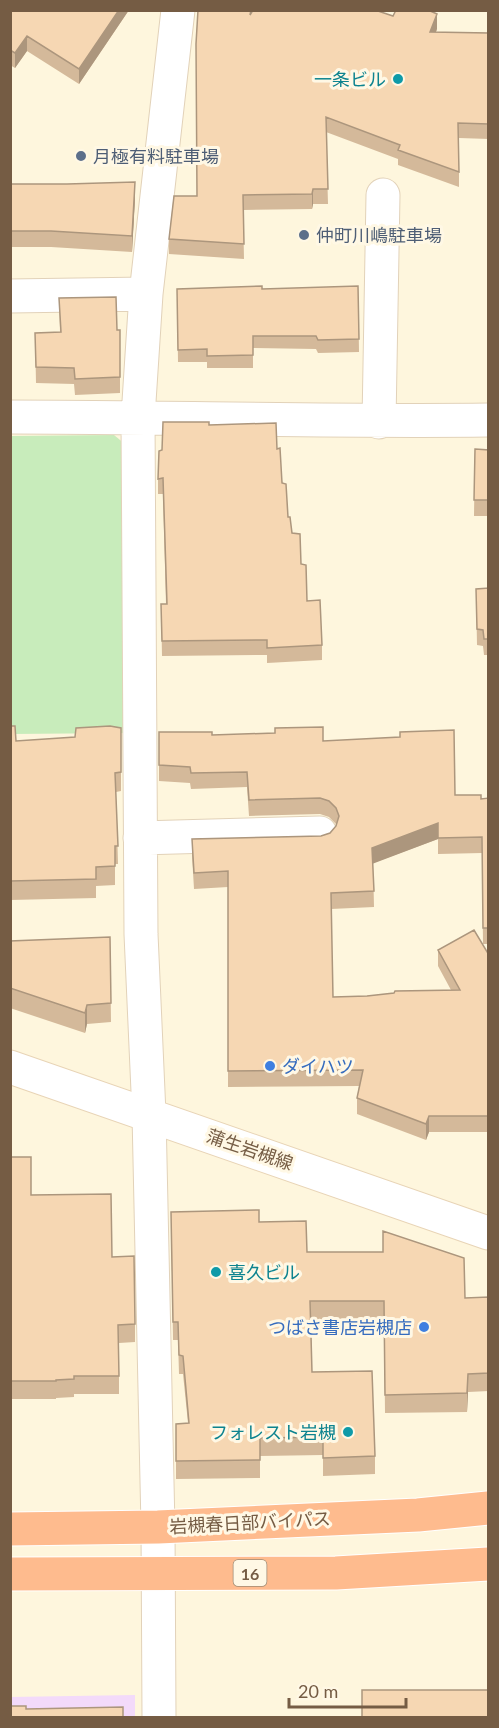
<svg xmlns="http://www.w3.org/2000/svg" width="499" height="1728" font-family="Lato,'Noto Sans JP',sans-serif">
<rect width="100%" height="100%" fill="#fef6dd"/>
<!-- education -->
<path fill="#f3dafa" d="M 135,1695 L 135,1717 L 11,1717 L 10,1697 Z"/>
<!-- green -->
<path fill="#c8ecbb" d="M 114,435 L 126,445 L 130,733 L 11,734 L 10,436 Z"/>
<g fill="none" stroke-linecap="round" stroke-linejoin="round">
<defs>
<path id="street" d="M 10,296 L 146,294
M 10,417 C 170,417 329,422 488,420
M 379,422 L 383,195
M 140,838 L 320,833
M 159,1718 L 158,1527 L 149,1114 L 141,934 L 138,417 L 146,294 L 178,10"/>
<path id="secondary" d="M 10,1067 L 488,1233"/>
<path id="highway" d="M 10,1529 L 158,1527 L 418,1515 L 488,1508
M 10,1574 L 336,1573 L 488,1564"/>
</defs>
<!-- street casing -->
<use href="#street" stroke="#e2d2b9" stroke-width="35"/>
<!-- secondary casing -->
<use href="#secondary" stroke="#e8d4b6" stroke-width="35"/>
<!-- highway casing -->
<use href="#highway" stroke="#fff" stroke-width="35"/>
<!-- street -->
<use href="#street" stroke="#fff" stroke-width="33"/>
<!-- secondary -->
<use href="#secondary" stroke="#fff" stroke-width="33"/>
<!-- highway -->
<use href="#highway" stroke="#febb8e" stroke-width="33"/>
</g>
<!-- wall -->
<path fill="#d4b99a" d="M 10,10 L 129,10 L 79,84 L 27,51 L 15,68 L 10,65 Z
M 437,29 L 436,32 L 489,33 L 489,139 L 459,138 L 459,187 L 398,165 L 398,159 L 326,132 L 328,204 L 313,204 L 312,209 L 243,210 L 244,259 L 169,254 L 169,239 L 197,196 Z
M 10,184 L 135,198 L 132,252 L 51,247 L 10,247 Z
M 358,286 L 359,352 L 318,353 L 316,349 L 253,348 L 253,368 L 207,368 L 207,362 L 178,362 L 177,289 L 262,289 Z
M 59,298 L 117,330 L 120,330 L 120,393 L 75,395 L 74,384 L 36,383 L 35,333 L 60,332 Z
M 209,425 L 277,449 L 288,517 L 301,564 L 307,601 L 322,645 L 322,660 L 267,663 L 267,655 L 162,656 L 161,604 L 166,604 L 163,494 L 158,494 L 158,479 Z
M 475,449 L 489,450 L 489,516 L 474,516 Z
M 489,588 L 489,655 L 484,655 L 483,646 L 477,645 L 476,589 Z
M 10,726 L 16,741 L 75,737 L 121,728 L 121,791 L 116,792 L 118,864 L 115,864 L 115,885 L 96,886 L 96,898 L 10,900 Z
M 159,732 L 323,741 L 455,795 L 481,799 L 489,798 L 489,944 L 483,944 L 482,853 L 438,854 L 438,839 L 373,863 L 374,907 L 331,909 L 333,997 L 367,996 L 451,990 L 438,966 L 438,950 L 489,955 L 489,1132 L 429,1132 L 426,1140 L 357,1114 L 357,1098 L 359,1086 L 228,1087 L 228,887 L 194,889 L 192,855 L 192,839 L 321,836 L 330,833 L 337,825 L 329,817 L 320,814 L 249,816 L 247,787 L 191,789 L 190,783 L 159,781 Z
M 110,937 L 111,1022 L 87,1024 L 85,1033 L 10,1008 L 10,941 Z
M 10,1157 L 31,1195 L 112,1257 L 135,1324 L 135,1342 L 119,1343 L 119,1394 L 74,1394 L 74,1397 L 56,1398 L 56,1399 L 10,1399 Z
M 171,1212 L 259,1222 L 307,1252 L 465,1298 L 489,1297 L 489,1391 L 468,1392 L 467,1412 L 385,1413 L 384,1319 L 311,1320 L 312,1372 L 375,1456 L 375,1474 L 323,1476 L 323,1455 L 260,1456 L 260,1478 L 176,1479 L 176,1424 L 188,1423 L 183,1374 L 179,1374 L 178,1340 L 173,1340 Z"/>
<!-- shaded-wall -->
<path fill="#ac967d" d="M 119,10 L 129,10 L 79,84 L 79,69 Z
M 437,14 L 437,29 L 430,47 L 430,32 Z
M 27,36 L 27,51 L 15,68 L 15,53 Z
M 135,182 L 135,198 L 132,252 L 132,236 Z
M 313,189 L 313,204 L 312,209 L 312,194 Z
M 438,823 L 438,839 L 372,864 L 372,848 Z
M 87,1005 L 87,1024 L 85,1033 L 85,1013 Z
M 429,1116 L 429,1132 L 426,1140 L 426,1124 Z
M 468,1374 L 468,1392 L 467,1412 L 467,1393 Z"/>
<!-- building -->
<path fill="#f6d7b3" stroke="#ac967d" stroke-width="1.5" d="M 10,10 L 119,10 L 79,69 L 27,36 L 15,53 L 10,50 Z
M 198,10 L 251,10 L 250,15 L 253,10 L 375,10 L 393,16 L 396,10 L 428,10 L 437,14 L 430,32 L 489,33 L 489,124 L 458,123 L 459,172 L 398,150 L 400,145 L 326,117 L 328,189 L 313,189 L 312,194 L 243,195 L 244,244 L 169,239 L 174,196 L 197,196 L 196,44 Z
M 135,182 L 132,236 L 51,231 L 10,231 L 10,184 L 67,184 Z
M 262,286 L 262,289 L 358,286 L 359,339 L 318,340 L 316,336 L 253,336 L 253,355 L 207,356 L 207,349 L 178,350 L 177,289 Z
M 116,297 L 117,330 L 120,330 L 120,377 L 75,379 L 74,368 L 36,367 L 35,333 L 61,332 L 59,298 Z
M 163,422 L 209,422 L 209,425 L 276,423 L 277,449 L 280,448 L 282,483 L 286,484 L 288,517 L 290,517 L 292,533 L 300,534 L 301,564 L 306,565 L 307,601 L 320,600 L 322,645 L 267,648 L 267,640 L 162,641 L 161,604 L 167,604 L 163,478 L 158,479 L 159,451 L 162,450 Z
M 475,449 L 489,450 L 489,500 L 474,500 Z
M 489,588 L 489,639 L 484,639 L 483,630 L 477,629 L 476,589 Z
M 10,726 L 15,726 L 16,741 L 75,737 L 76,728 L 110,726 L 121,728 L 121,772 L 115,773 L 118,846 L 115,846 L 115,866 L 96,867 L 96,879 L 10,881 Z
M 323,727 L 323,741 L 400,737 L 400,732 L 454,730 L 455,795 L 481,795 L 481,799 L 489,798 L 489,928 L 483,928 L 482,837 L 438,838 L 438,823 L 372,848 L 374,891 L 331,893 L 333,997 L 367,996 L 394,993 L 395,991 L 460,990 L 438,950 L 474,930 L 489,955 L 489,1116 L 429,1116 L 426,1124 L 357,1098 L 363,1070 L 228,1071 L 228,871 L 194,873 L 192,839 L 321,836 L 330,833 L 336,826 L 339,816 L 336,808 L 329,801 L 320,798 L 249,800 L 247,772 L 191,773 L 190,767 L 159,765 L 159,732 L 212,732 L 212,735 L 275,733 L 275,728 Z
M 110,937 L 111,1003 L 87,1005 L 85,1013 L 10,988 L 10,941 Z
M 10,1157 L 31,1157 L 31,1195 L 111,1194 L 112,1257 L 134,1256 L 135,1324 L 118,1325 L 119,1376 L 74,1376 L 74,1379 L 56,1380 L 56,1381 L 10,1381 Z
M 259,1210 L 259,1222 L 306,1221 L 307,1252 L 383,1252 L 383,1231 L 464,1258 L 465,1298 L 489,1297 L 489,1373 L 468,1374 L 467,1393 L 385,1395 L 384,1301 L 310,1301 L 312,1372 L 372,1371 L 375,1456 L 323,1458 L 323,1437 L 260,1438 L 260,1460 L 176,1461 L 176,1424 L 189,1423 L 183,1356 L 179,1355 L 178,1322 L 173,1322 L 171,1212 Z
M 362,1690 L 489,1690 L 489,1718 L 362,1718 Z
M 10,1706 L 26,1706 L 26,1709 L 123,1707 L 123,1718 L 10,1718 Z"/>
<!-- markers -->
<g fill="#0f9aa8" stroke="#fff8e5" stroke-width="2">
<circle cx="398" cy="79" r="6"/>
<circle cx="216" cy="1272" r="6"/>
<circle cx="348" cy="1432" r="6"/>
</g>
<g fill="#5c6f8a" stroke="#fff8e5" stroke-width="2">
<circle cx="81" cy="156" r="6"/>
<circle cx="304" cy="235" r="6"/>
</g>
<g fill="#3f7fe0" stroke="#fff8e5" stroke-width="2">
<circle cx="270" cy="1066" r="6"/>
<circle cx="424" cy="1327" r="6"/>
</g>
<g text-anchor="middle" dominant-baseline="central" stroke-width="6" stroke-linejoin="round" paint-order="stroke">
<!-- shield labels -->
<rect fill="#fff8e5" stroke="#9e8b74" stroke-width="1.5" x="233.5" y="1560" width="33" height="26" rx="4.5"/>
<g font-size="16" font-weight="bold" fill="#755c44">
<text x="250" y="1573">16</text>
</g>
<!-- culture labels -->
<g font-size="18" fill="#0d838f" stroke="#fff8e5" text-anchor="end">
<text x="386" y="79">一条ビル</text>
<text x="228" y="1272" text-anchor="start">喜久ビル</text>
<text x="336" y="1432">フォレスト岩槻</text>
</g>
<!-- service labels -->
<g font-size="18" fill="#4e5e75" stroke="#fff8e5" text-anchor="start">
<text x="93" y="156">月極有料駐車場</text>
<text x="316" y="235">仲町川嶋駐車場</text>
</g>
<!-- shop labels -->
<g font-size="18" fill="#366cbe" stroke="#fff8e5" text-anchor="start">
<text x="282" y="1066">ダイハツ</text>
<text x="412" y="1327" text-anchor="end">つばさ書店岩槻店</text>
</g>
<!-- street labels -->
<g font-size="18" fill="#755c44" stroke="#fff8e5">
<text transform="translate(250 1149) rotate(19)">蒲生岩槻線</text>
<text transform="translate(250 1522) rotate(-3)">岩槻春日部バイパス</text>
</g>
</g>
<!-- border -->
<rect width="499" height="1728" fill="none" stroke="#755c44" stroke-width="24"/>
<!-- scale -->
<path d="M289 1698v9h117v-9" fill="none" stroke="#755c44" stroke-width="3"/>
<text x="298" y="1698" font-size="18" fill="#755c44" stroke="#fff8e5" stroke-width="4.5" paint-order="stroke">20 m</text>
</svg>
